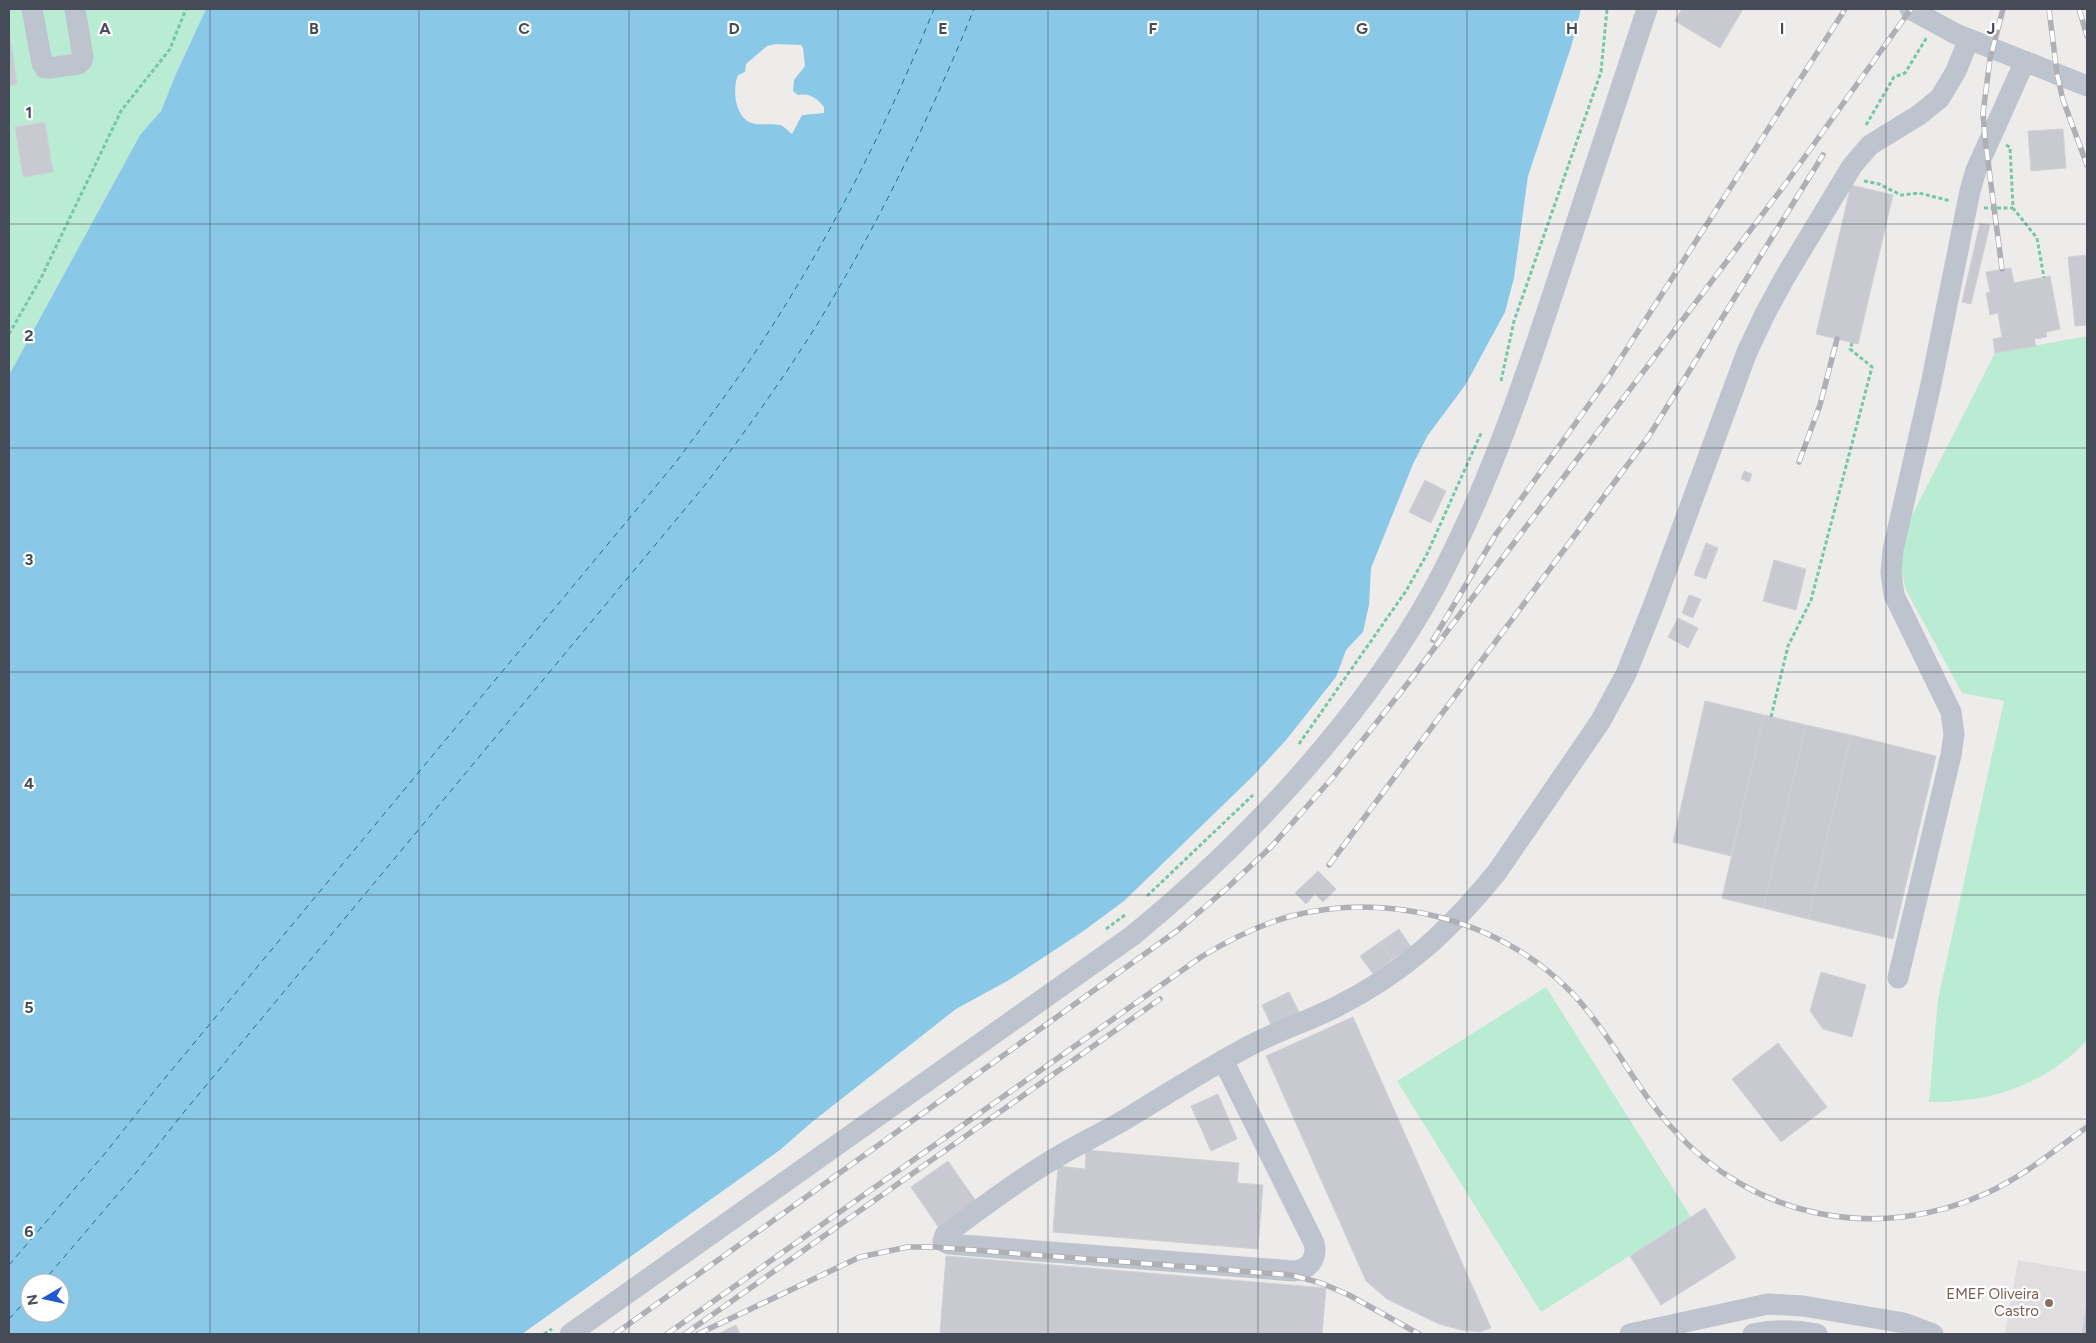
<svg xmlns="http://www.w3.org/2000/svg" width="2096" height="1343" font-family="Figtree,sans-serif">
<rect width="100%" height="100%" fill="#eeeceb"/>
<!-- education -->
<path fill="#dfdddd" d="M 2018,1260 L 2087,1272 L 2087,1334 L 2005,1334 Z"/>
<!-- green -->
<path fill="#baebd3" d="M 9,9 L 206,9 L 175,76 L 161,111 L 140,135 L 9,375 Z
M 2087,336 L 2087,1040 C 2046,1085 1989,1103 1929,1102 L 1938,999 L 2004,701 L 1962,693 L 1906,590 L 1901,570 L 1906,527 L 1995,353 Z
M 1546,987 L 1691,1217 L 1541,1312 L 1397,1081 Z"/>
<!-- water -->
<path fill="#89c8e6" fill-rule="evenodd" d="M 206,9 L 1581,9 L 1571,47 L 1528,176 L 1514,278 L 1505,312 L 1466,384 L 1428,435 L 1413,464 L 1371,568 L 1369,605 L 1363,632 L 1346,650 L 1336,677 L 1286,740 L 1253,776 L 1124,901 L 1082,932 L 1009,980 L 956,1009 L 812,1122 L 780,1150 L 522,1334 L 9,1334 L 9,375 L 140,135 L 161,111 L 175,76 ZM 776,44 L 801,45 L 803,48 L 805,66 L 794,80 L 793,91 L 798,95 C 809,93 817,98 824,107 L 824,113 L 802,115 L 792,134 C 789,132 784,126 780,125 C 771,123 761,126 752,123 C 735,118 732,89 738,75 L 745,72 L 746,64 L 767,46 ZM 30,1283 L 60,1283 L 60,1313 L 30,1313 Z"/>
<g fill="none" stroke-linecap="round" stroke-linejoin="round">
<!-- ferry -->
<path stroke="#136f9d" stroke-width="1" stroke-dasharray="6 5" stroke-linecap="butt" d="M 9,1265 L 107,1151 L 156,1089 L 676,462 C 702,427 728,393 752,357 C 825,248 885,130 934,9
M 42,1283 L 135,1174 L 184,1112 L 705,485 C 745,432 783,379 818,323 C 879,223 930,117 974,9
M 9,1319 L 30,1296"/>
</g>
<!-- building -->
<path fill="#c9cad1" stroke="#cfd1d7" d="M 1682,9 L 1743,9 L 1720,48 L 1675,21 Z
M 9,30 L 17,84 L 9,86 Z
M 45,122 L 53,172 L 23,177 L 15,127 Z
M 2063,129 L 2066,168 L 2031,171 L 2028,131 Z
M 1851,185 L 1893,195 L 1858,344 L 1816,334 Z
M 1980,223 L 1990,225 L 1971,304 L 1962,302 Z
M 2087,255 L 2087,325 L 2075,326 L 2068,257 Z
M 2011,268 L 2014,283 L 2050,276 L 2060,329 L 2046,332 L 2047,337 L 2034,339 L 2036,346 L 1995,353 L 1993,339 L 2002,337 L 1998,313 L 1990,315 L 1986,293 L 1990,292 L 1986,272 Z
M 1744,471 L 1752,474 L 1749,482 L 1741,479 Z
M 1425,480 L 1446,491 L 1431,523 L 1409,512 Z
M 1706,543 L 1718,548 L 1706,579 L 1694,575 Z
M 1774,560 L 1806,569 L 1796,610 L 1763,601 Z
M 1689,595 L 1701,599 L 1693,618 L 1682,613 Z
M 1678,618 L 1698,628 L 1688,648 L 1668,637 Z
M 1705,701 L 1764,715 L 1731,856 L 1673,842 Z
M 1764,715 L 1806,725 L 1763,908 L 1722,898 Z
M 1806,725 L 1851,735 L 1808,919 L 1763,908 Z
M 1851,735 L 1936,756 L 1893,939 L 1808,919 Z
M 1318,871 L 1336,889 L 1323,902 L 1315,894 L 1306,904 L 1295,893 Z
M 1399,929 L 1411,947 L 1392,960 L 1380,942 Z
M 1380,942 L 1392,960 L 1373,974 L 1360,956 Z
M 1821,972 L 1866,985 L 1852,1037 L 1823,1029 L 1810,1011 Z
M 1289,992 L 1299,1012 L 1271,1025 L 1262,1005 Z
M 1353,1017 L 1491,1328 L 1480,1332 L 1461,1330 L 1439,1324 L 1387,1299 L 1366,1281 L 1266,1056 Z
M 1778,1043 L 1827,1107 L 1781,1142 L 1732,1079 Z
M 1218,1094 L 1237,1139 L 1211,1151 L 1191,1106 Z
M 1086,1150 L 1239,1163 L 1237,1183 L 1263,1185 L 1258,1249 L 1053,1232 L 1058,1166 L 1085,1169 Z
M 948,1161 L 978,1204 L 941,1231 L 911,1187 Z
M 1705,1208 L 1736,1258 L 1661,1305 L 1630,1256 Z
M 946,1256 L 1326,1288 L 1322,1334 L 940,1334 Z
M 2087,1303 L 2087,1334 L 2082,1334 Z
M 736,1325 L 740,1334 L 718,1334 Z"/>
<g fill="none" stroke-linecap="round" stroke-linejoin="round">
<!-- path -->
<path stroke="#74c7a8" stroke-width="3" stroke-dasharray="4 2.5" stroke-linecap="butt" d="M 1866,125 L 1894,77 L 1905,73 L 1927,37
M 2006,145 L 2010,147 L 2013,208 L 2037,238 L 2044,278
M 1864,181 L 1879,184 L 1901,195 L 1919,193 L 1951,201
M 1984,208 L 2013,208
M 9,334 L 41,278 L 121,111 L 170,49 L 186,9
M 1501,381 L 1514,321 L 1601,72 L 1607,9
M 1771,717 L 1788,646 L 1811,600 L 1872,367 L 1850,349 L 1852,343
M 1299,744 L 1406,591 L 1427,554 L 1482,431
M 1147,896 L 1253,795
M 1106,929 L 1125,915
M 544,1334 L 552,1329"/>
<!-- minor -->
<path stroke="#bdc4cd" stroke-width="21" d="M 32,9 L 42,63 L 45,68 L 50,68 L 78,64 L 82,61 L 83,57 L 75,9
M 1910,9 L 1956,34 L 2087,86
M 1898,978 L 1951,755 L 1954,734 L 1951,712 L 1894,595 L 1891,573 L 1893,550 L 1931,384 L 1970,191 L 1976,170 L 2025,61
M 1223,1060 L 1314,1243 C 1318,1258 1309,1270 1294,1271 L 949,1244 L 943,1241 L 945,1235 C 977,1211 1010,1186 1044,1165 C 1070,1148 1099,1135 1126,1119 C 1164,1096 1201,1072 1240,1051 C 1270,1033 1304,1023 1336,1007 C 1404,973 1449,931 1497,872 L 1600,722 L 1626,674 L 1654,604 L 1747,352 L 1765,314 L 1785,277 L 1852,166 L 1870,145 L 1919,115 L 1940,98 L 1956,71 L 1969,39
M 570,1334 L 1132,936 C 1247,842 1365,716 1436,585 C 1489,485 1525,379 1560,272 C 1589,184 1618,96 1647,9
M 1630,1334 L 1768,1304 L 1803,1306 L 1904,1323 L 1933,1334
M 1753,1334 C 1775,1329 1795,1330 1817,1334"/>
<defs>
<path id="rail" d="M 2049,9 L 2057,74 L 2063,100 L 2087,165
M 2079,9 L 2087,36
M 2002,269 L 1985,138 L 1983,113 L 1990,59 L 2003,9
M 1799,462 L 1820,405 L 1837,339
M 1433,640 L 1496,534 L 1608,378 L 1844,11
M 1329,865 L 1649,436 L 1823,155
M 615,1334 L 1178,930 L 1226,889 L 1272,846 L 1334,776 L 1408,683 L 1786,183 L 1911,9
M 667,1334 L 1201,957 C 1229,940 1259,925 1291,916 C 1391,891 1502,920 1574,995 C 1612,1036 1635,1088 1673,1129 C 1754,1219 1878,1243 1987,1193 C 2024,1176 2055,1150 2087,1127
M 685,1334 L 1160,999
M 698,1334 L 860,1257 L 908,1247 L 935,1247 L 1291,1275 L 1321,1283 L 1349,1295 L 1419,1334"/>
</defs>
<!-- rail casing -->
<use href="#rail" stroke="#aeb0b6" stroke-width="5.5"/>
<!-- rail -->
<use href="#rail" stroke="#fff" stroke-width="4" stroke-dasharray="11" stroke-linecap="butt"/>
</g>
<!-- grid -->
<path fill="none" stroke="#454c58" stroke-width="1" stroke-opacity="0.55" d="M 210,9 L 210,1334M 419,9 L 419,1334M 629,9 L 629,1334M 838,9 L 838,1334M 1048,9 L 1048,1334M 1258,9 L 1258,1334M 1467,9 L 1467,1334M 1677,9 L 1677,1334M 1886,9 L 1886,1334M 9,224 L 2087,224M 9,448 L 2087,448M 9,672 L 2087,672M 9,895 L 2087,895M 9,1119 L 2087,1119"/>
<!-- markers -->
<circle fill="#8d6e63" stroke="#fff" stroke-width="2" cx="2049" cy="1303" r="5"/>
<g text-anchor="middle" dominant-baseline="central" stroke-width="4.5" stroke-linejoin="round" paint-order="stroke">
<!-- education labels -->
<g font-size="15" fill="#785e54" stroke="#fff" text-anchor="end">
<text x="2039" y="1294">EMEF Oliveira<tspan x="2039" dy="17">Castro</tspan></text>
</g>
</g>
<g font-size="16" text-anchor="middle" font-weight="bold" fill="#454c58" stroke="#fff" stroke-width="4.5" stroke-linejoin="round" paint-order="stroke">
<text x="105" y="34">A</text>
<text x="314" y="34">B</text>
<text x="524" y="34">C</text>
<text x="734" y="34">D</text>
<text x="943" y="34">E</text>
<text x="1153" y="34">F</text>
<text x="1362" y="34">G</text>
<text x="1572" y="34">H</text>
<text x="1782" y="34">I</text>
<text x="1991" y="34">J</text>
<text x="29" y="118">1</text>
<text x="29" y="341">2</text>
<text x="29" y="565">3</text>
<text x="29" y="789">4</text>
<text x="29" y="1013">5</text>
<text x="29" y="1237">6</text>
</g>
<!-- border -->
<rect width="2096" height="1343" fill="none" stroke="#454c58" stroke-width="20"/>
<!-- north arrow -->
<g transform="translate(45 1298) rotate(261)"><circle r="24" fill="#ffffff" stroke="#b5b7bc"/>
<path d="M0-4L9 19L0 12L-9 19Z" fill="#2159d2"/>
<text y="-8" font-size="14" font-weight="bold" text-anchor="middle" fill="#454c58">N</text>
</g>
</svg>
